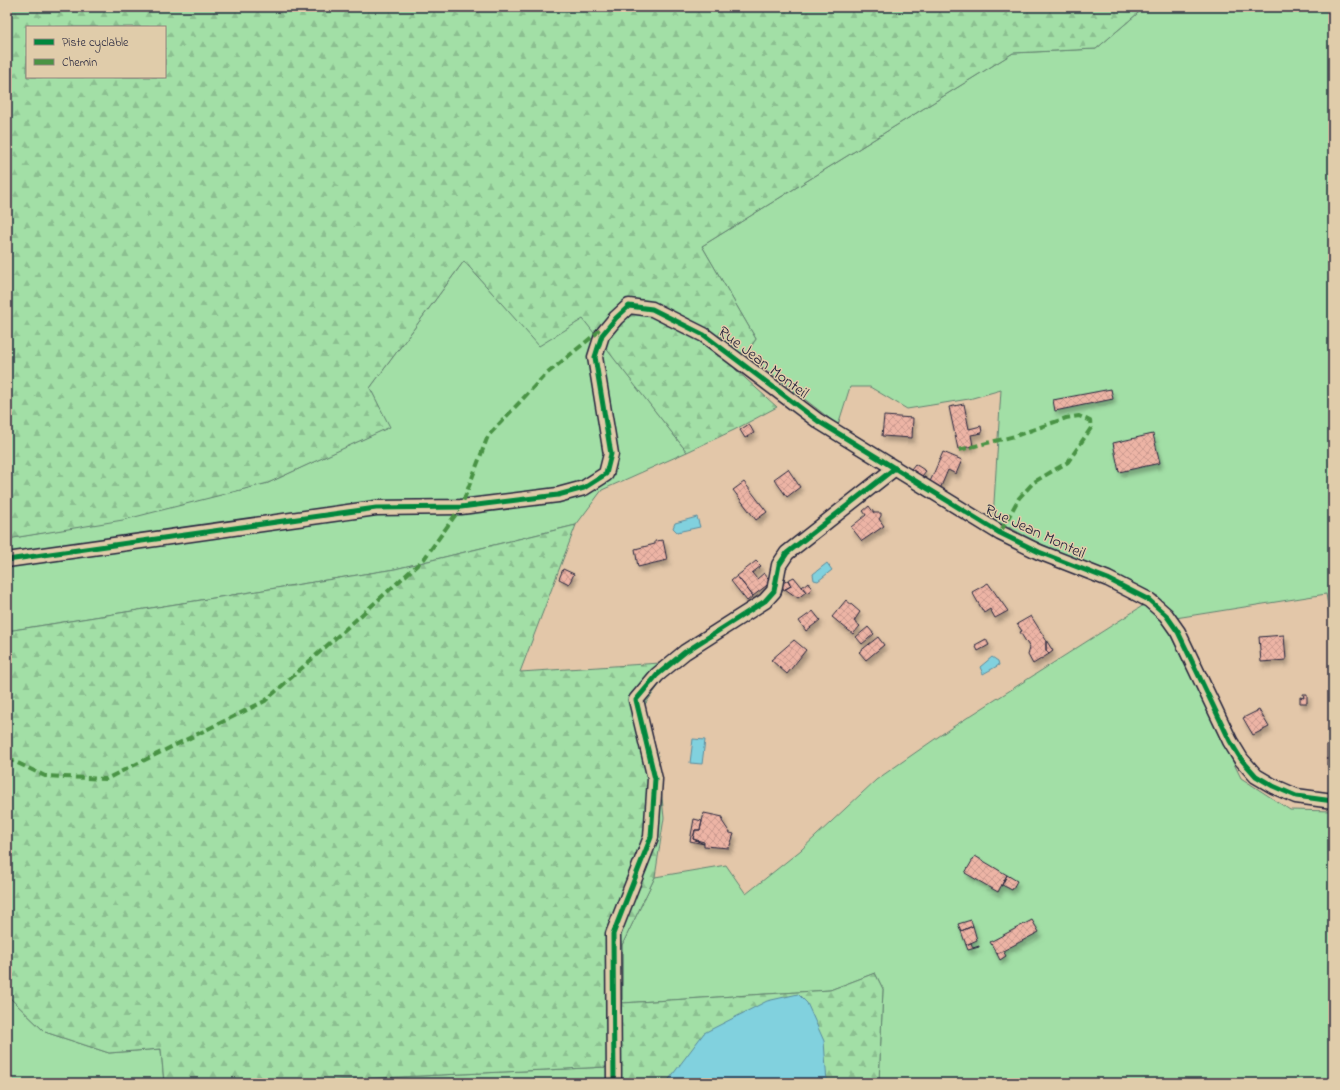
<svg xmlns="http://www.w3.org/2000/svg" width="1340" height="1090" font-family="'Indie Flower',sans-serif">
<defs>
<pattern id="forest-firs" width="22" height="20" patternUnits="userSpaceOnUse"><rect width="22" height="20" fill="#a2dfa6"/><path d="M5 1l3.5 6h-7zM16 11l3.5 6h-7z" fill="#8bbf90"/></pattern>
<pattern id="building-cross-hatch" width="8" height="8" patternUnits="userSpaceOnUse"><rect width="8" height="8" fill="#edb4a5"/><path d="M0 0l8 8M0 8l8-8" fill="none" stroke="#cb9a8f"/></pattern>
<filter id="shadow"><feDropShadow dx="2.5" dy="4.5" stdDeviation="2" flood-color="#0004"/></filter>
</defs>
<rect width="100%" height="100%" fill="#e3c7a9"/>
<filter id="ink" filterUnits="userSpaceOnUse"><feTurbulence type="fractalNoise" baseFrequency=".025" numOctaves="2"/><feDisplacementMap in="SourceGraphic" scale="8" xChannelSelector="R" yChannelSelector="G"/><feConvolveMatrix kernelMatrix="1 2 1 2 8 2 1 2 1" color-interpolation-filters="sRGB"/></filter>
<g filter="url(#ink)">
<!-- green -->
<path fill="#a2dfa6" stroke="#628070" d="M 1145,7 L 1333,7 L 1333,632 L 1326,594 L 1163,620 L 1241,778 L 1290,810 L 1333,811 L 1333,1083 L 879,1083 L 883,989 L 875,973 L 830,990 L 622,1003 L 622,945 L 655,877 L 726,865 L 746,894 L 801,850 L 876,780 L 948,730 L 1158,596 L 1037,542 L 993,519 L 1001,390 L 969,399 L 907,409 L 870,387 L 850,387 L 838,425 L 746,354 L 756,339 L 702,246 L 1013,53 L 1096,49 Z
M 464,261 L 539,345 L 583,318 L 687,452 L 602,490 L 576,525 L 395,569 L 7,631 L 7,539 L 123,519 L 268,483 L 389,427 L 370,388 Z
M 7,995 L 45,1032 L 109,1053 L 161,1049 L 164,1083 L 7,1083 Z
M 608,1067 L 608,1083 L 317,1083 L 316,1081 Z"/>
<!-- forest -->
<path fill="url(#forest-firs)" stroke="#628070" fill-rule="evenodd" d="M 7,7 L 1145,7 L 1096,49 L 1013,53 L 702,246 L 756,339 L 735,369 L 777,407 L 734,430 L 687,452 L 583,319 L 539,346 L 464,261 L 370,388 L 390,427 L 268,483 L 123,520 L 7,539 ZM 27,27 L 165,27 L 165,77 L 27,77 Z
M 576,525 L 520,672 L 676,662 L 643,707 L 658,756 L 664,818 L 655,877 L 622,945 L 622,1003 L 830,990 L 875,973 L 883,989 L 879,1083 L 608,1083 L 607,1067 L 316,1081 L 317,1083 L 164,1083 L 161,1049 L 109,1053 L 45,1032 L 7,995 L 7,631 L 395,569 Z"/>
<!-- water -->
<path fill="#81d1de" stroke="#5b8b9d" d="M 697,517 L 700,527 L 677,532 L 673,528 L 675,523 Z
M 827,563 L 832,570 L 818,581 L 814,580 L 813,574 Z
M 992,657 L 998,661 L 999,665 L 983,674 L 980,667 Z
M 693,739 L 705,740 L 702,764 L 690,763 Z
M 798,994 L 807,1003 L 824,1041 L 827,1083 L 667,1082 L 704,1033 L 767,1001 Z"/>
<!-- building -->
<path fill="url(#building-cross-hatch)" stroke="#22223b" filter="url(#shadow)" d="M 1111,389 L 1113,399 L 1055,411 L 1053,400 Z
M 964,404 L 969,429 L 981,426 L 982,433 L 971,435 L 973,446 L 958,449 L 949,407 Z
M 884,416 L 913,418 L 912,438 L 882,436 Z
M 749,424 L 754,433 L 745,438 L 740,430 Z
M 1153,434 L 1160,463 L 1119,472 L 1113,443 Z
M 943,452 L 962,460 L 956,474 L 948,470 L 940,489 L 929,484 Z
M 915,464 L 926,471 L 922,476 L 911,469 Z
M 788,469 L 800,487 L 787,497 L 774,479 Z
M 744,482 L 767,512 L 756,520 L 733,490 Z
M 869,506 L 874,513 L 881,513 L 881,516 L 879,519 L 884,526 L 862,541 L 851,527 L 866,515 L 863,511 Z
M 663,540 L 667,560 L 638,567 L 635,549 L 655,544 L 655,541 Z
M 756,561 L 761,566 L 752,573 L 757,579 L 764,573 L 771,582 L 753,596 L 737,576 Z
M 563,569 L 574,574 L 569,584 L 559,579 Z
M 737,576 L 753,596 L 747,601 L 731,581 Z
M 794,577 L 806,592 L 798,598 L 785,589 L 791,586 L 788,580 Z
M 788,580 L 791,586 L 784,590 L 781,584 Z
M 808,582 L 812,589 L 807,593 L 802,587 Z
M 988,583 L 1008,611 L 995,618 L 990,609 L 984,613 L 972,592 Z
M 846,600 L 860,612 L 854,621 L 860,626 L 853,634 L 832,617 Z
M 813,611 L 820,620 L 806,631 L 799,621 Z
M 1031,616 L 1046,640 L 1046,650 L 1049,654 L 1033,664 L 1028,655 L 1030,648 L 1020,632 L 1022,631 L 1017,624 Z
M 868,627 L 874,634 L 862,644 L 856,637 Z
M 1284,635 L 1286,660 L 1261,662 L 1259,637 Z
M 878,637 L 884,645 L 866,660 L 859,652 Z
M 986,639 L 989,645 L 978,651 L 975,645 Z
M 794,640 L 806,650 L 787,674 L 771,660 Z
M 1046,640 L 1053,651 L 1049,654 L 1046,650 Z
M 1303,694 L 1307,694 L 1307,703 L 1300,703 L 1300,697 L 1304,698 Z
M 1259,710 L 1269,727 L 1253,735 L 1243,718 Z
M 1327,745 L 1333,745 L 1333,765 L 1327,765 Z
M 704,813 L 723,817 L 722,821 L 730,833 L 734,834 L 729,848 L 704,846 L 704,842 L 693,839 L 695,830 L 700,830 Z
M 694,819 L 702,821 L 700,830 L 695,830 L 693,839 L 704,844 L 690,841 Z
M 975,856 L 1007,875 L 998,892 L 965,873 Z
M 1007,875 L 1017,881 L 1012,890 L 1002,885 Z
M 971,920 L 973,926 L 961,931 L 958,924 Z
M 1032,920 L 1039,932 L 997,954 L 990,942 Z
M 973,926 L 977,940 L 966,945 L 961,931 Z
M 971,943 L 973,948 L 979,946 L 979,947 L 968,950 L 966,945 Z
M 1003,951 L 1006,956 L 1000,960 L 997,954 Z"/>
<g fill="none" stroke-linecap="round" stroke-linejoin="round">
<defs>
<path id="minor" d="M 7,560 L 376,508 L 461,507 L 558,495 L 584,488 L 606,474 L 611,454 L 595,357 L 602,335 L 616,318 L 629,306 L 652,309 L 704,335 L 818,421 L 1000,533 L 1039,552 L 1108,579 L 1149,600 L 1166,615 L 1178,632 L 1230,741 L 1241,759 L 1256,776 L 1273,786 L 1296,796 L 1333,801
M 614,1083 L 613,934 L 651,837 L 655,779 L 636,700 L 657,675 L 685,652 L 765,601 L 774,591 L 779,565 L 787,553 L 895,468"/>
</defs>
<!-- minor casing -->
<use href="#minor" stroke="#22223b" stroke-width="17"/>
<!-- minor -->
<use href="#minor" stroke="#e0ccaa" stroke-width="14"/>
<!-- quiet -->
<path stroke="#4a9344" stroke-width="4" stroke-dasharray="8 4" stroke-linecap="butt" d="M 959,450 L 1015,436 L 1066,418 L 1079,416 L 1090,421 L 1091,428 L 1068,462 L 1034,482 L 1019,498 L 1000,533
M 7,758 L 45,776 L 106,779 L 265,701 L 424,559 L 461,507 L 488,436 L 544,376 L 603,328"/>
<defs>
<path id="cycleway" d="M 7,560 L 376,508 L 461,507 L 558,495 L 584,488 L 606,474 L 611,454 L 595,357 L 602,335 L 616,318 L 629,306 L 652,309 L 704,335 L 818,421 L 1000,533 L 1039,552 L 1108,579 L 1149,600 L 1166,615 L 1178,632 L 1230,741 L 1241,759 L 1256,776 L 1273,786 L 1296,796 L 1333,801
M 614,1083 L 613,934 L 651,837 L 655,779 L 636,700 L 657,675 L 685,652 L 765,601 L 774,591 L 779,565 L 787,553 L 895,468"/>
</defs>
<!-- cycleway casing -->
<use href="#cycleway" stroke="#e0ccaa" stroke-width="8"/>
<!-- cycleway -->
<use href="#cycleway" stroke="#00873e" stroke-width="5"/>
</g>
</g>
<g text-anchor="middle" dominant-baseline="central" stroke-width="3" stroke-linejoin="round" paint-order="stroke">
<!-- street labels -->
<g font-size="16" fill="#22223b" stroke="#e0ccaa">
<text transform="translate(763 363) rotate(37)">Rue Jean Monteil</text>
<text transform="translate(1035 532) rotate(25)">Rue Jean Monteil</text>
</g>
</g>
<!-- margin -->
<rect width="1340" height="1090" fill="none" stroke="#e0ccaa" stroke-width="24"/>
<rect x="12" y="12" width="1316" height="1066" fill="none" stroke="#22223b" stroke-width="1.5" filter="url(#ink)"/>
<!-- legend -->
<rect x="26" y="26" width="140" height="52" fill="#e0ccaa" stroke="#94887e"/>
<rect x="34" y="39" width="20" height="6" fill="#00873e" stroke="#94887e"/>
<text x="62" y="46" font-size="12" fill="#22223b">Piste cyclable</text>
<rect x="34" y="59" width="20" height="6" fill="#4a9344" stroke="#94887e"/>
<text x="62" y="66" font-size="12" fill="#22223b">Chemin</text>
</svg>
